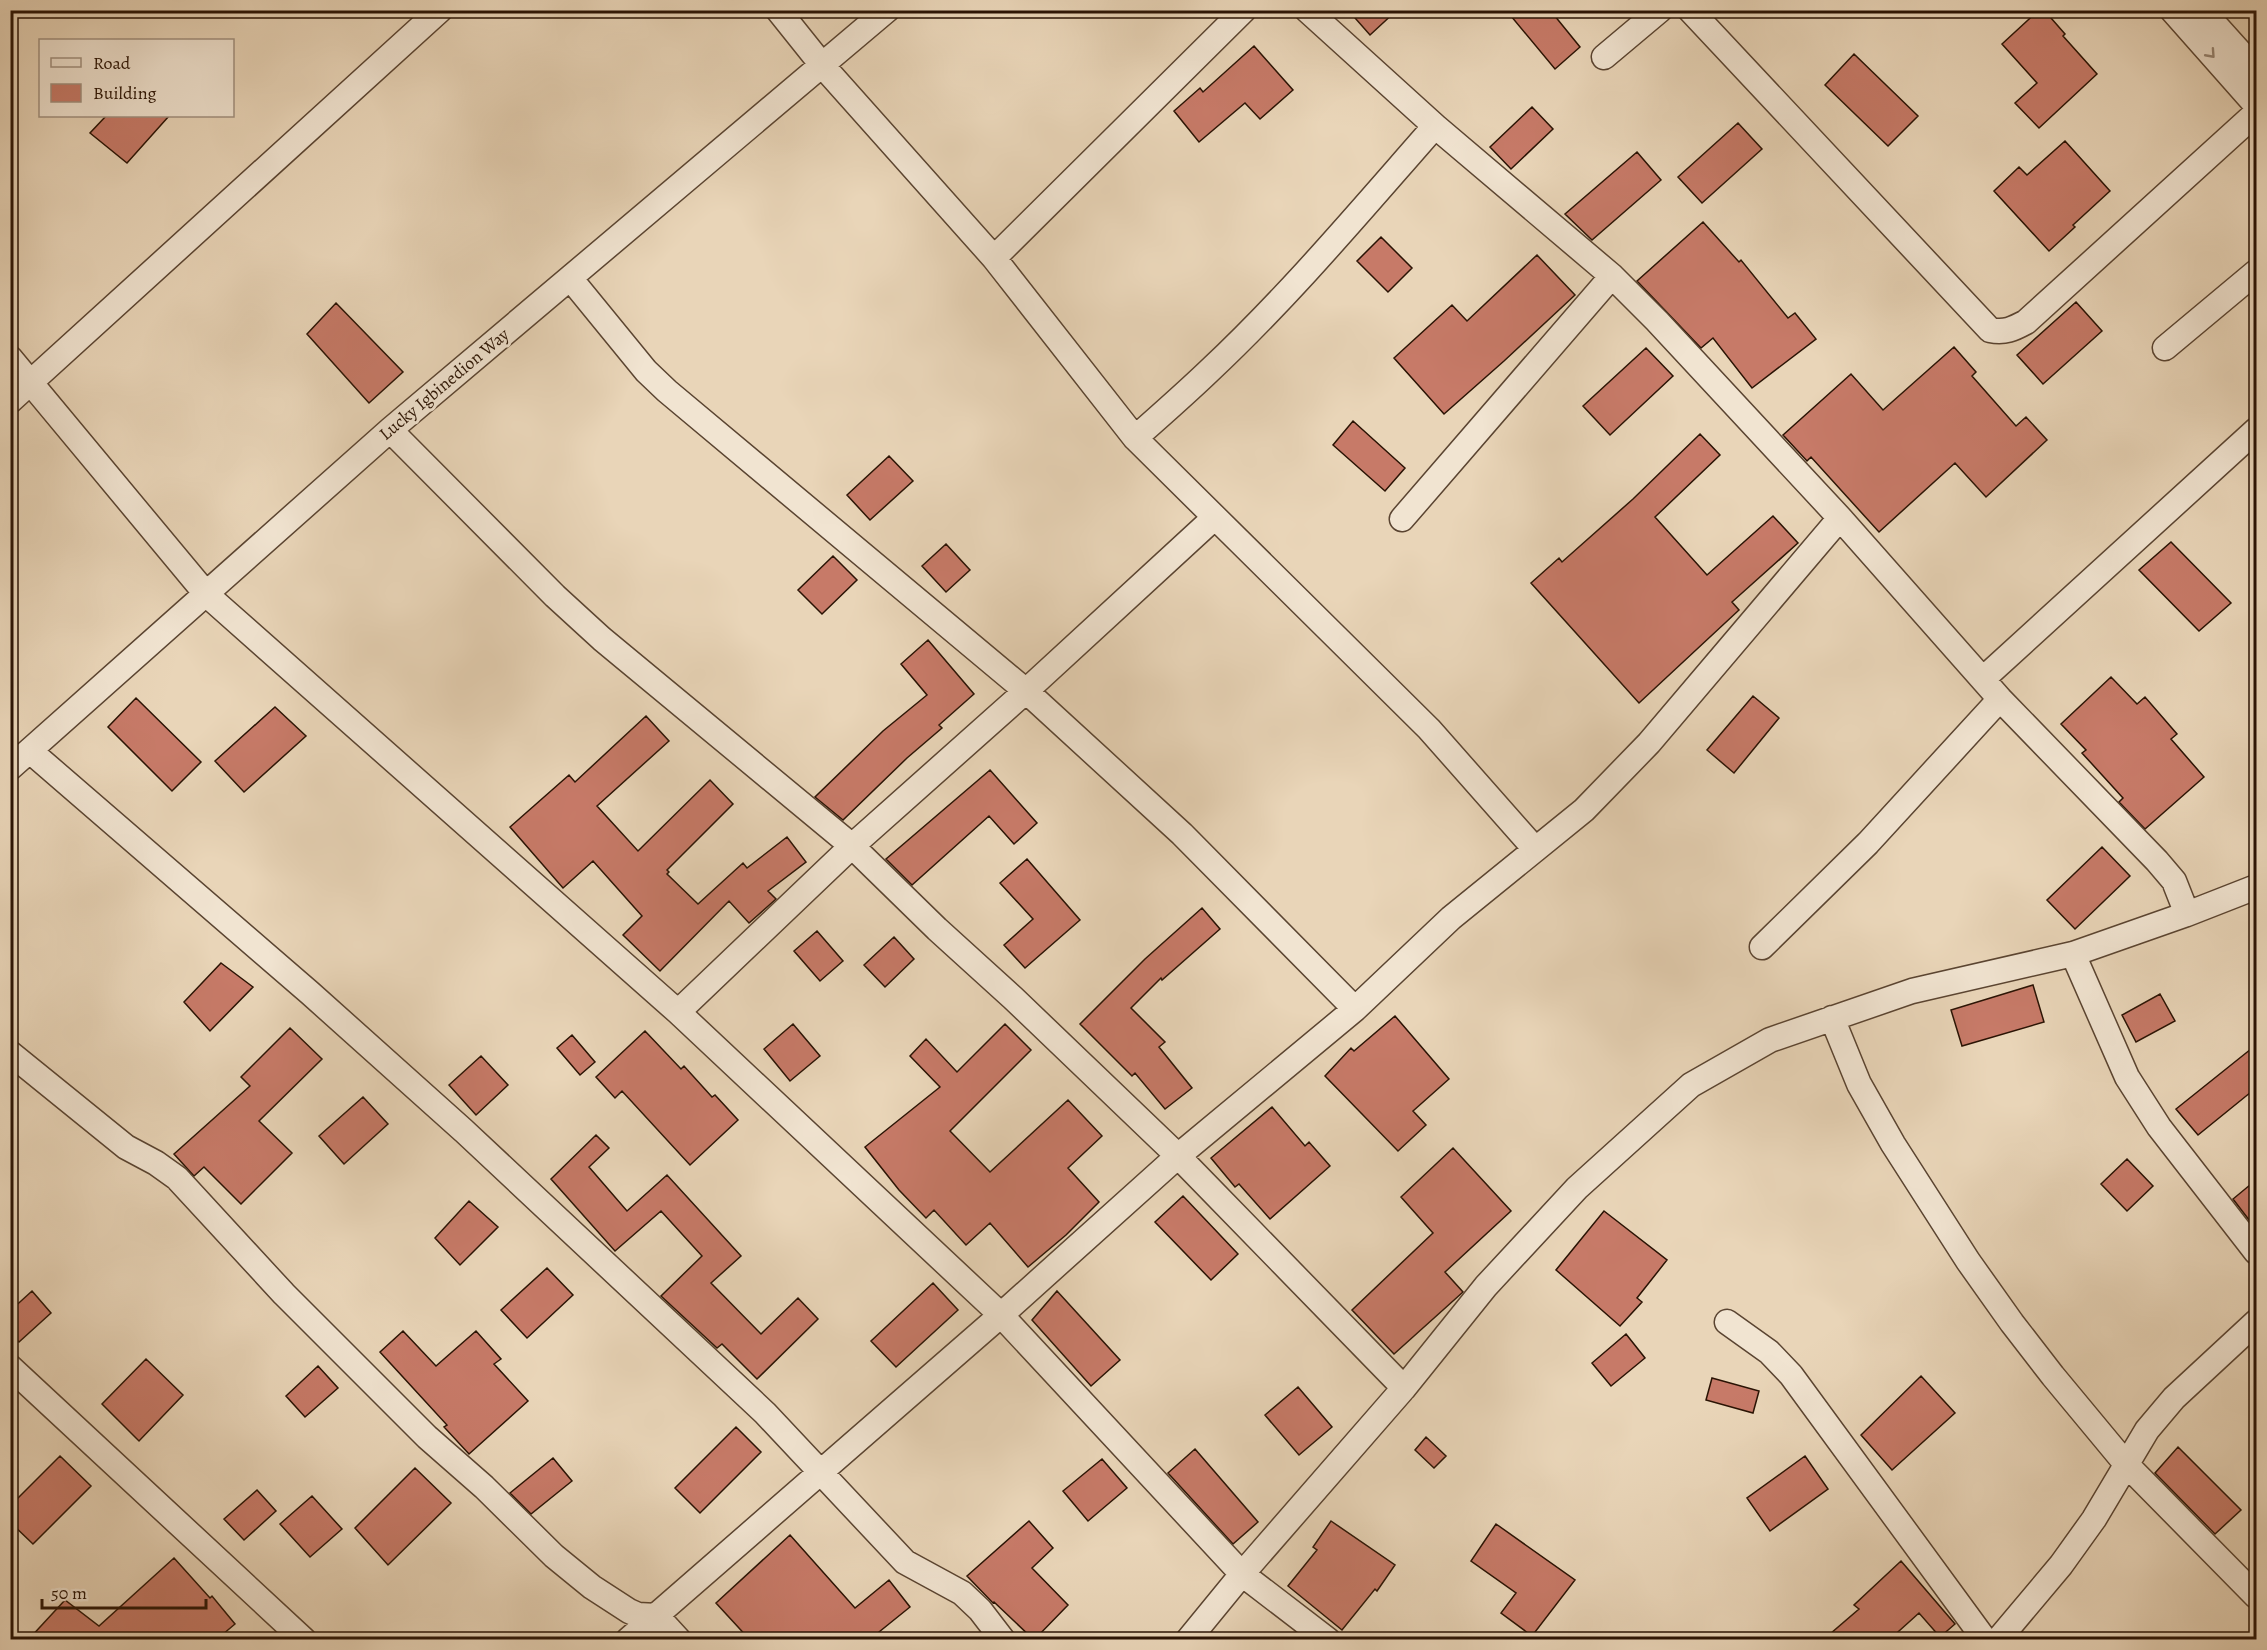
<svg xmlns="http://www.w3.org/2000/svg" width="2267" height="1650" font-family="Alegreya,serif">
<rect width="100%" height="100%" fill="#e9d5b8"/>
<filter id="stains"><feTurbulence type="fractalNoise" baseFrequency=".00333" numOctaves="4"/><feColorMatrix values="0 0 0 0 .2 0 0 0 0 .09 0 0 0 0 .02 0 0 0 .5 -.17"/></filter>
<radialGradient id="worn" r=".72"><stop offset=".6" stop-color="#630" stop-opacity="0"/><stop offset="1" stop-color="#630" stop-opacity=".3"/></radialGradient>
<!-- building -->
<path fill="#c77a68" stroke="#2a1304" stroke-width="1.5" d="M 1348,10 L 1397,10 L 1370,35 Z
M 1506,10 L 1550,10 L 1580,47 L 1555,69 Z
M 2039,10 L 2044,10 L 2065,34 L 2063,36 L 2097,74 L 2039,128 L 2015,103 L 2037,83 L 2002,44 Z
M 1254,46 L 1293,90 L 1260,119 L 1245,103 L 1199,142 L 1174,111 L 1200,88 L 1203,92 Z
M 1854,54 L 1918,116 L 1888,146 L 1825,85 Z
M 1532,107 L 1553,129 L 1511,169 L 1490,147 Z
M 106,116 L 169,116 L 127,163 L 90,133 Z
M 1738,123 L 1762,149 L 1702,203 L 1678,177 Z
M 2065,141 L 2110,191 L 2073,225 L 2075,227 L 2049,251 L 1994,191 L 2019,167 L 2027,175 Z
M 1637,152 L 1661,180 L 1592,240 L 1565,214 Z
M 1703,222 L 1739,262 L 1741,260 L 1788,318 L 1795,313 L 1816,339 L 1752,388 L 1713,338 L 1701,348 L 1637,281 Z
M 1381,237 L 1412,268 L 1388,292 L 1357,261 Z
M 1537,255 L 1575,295 L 1504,361 L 1444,414 L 1394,358 L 1452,305 L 1467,321 Z
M 2076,302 L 2102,331 L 2043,384 L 2017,355 Z
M 336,303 L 403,372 L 369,403 L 307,334 Z
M 1954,347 L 1976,372 L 1972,376 L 2016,426 L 2026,417 L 2047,440 L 1986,497 L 1955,463 L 1879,532 L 1811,457 L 1807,461 L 1783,435 L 1851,374 L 1883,410 Z
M 1646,348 L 1673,376 L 1610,435 L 1583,406 Z
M 1353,421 L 1405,468 L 1385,491 L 1333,445 Z
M 1700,434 L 1720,455 L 1655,517 L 1707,575 L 1773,516 L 1798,543 L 1732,602 L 1739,610 L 1639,703 L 1531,583 L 1559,558 L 1562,562 L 1633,499 Z
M 889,456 L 913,481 L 870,520 L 847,495 Z
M 2171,542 L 2231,603 L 2199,631 L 2139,570 Z
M 946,544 L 970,570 L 946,592 L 922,566 Z
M 833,556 L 857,580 L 822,614 L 798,590 Z
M 928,640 L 974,694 L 939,725 L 942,728 L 907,758 L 843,820 L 815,797 L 883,731 L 927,695 L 901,664 Z
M 2111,677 L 2137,704 L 2145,697 L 2177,734 L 2171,739 L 2204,777 L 2145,829 L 2119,802 L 2123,798 L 2082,753 L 2086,750 L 2061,724 Z
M 1753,696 L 1779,718 L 1734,773 L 1707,750 Z
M 136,698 L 201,762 L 172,791 L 108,727 Z
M 275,707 L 306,736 L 244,792 L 215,761 Z
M 646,716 L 669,741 L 597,806 L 638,851 L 710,780 L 733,804 L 667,870 L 669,872 L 667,874 L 698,904 L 743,863 L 747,868 L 787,837 L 806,862 L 768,891 L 776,899 L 749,923 L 729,901 L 660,971 L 623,935 L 642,916 L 593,861 L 563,888 L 510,827 L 569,775 L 575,782 Z
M 990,770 L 1037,823 L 1014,844 L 989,816 L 912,885 L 886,859 Z
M 2102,847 L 2130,876 L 2075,929 L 2047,900 Z
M 1027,859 L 1080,920 L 1025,968 L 1004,945 L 1033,919 L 1000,883 Z
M 1202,908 L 1220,929 L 1162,980 L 1161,978 L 1131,1008 L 1165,1042 L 1159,1047 L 1192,1088 L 1165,1109 L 1135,1073 L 1132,1076 L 1080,1024 L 1145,959 Z
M 817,931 L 843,961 L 820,981 L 794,951 Z
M 894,937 L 914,959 L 885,987 L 864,965 Z
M 221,963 L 253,987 L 210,1031 L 184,1002 Z
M 2033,985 L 2044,1022 L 1962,1046 L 1951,1010 Z
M 2160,994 L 2175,1021 L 2136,1042 L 2122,1015 Z
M 1395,1016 L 1449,1079 L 1413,1111 L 1426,1125 L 1398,1151 L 1325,1076 L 1351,1048 L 1354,1051 Z
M 793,1024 L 820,1056 L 790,1081 L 764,1049 Z
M 1005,1024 L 1031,1050 L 950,1131 L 990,1172 L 1068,1100 L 1102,1136 L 1068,1168 L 1099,1202 L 1066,1235 L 1028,1267 L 990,1223 L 966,1245 L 934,1210 L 926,1218 L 899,1190 L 865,1147 L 940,1087 L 910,1056 L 926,1039 L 957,1072 Z
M 290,1028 L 322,1059 L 259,1121 L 292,1153 L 241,1204 L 204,1167 L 194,1176 L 174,1154 L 250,1086 L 241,1077 Z
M 645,1031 L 681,1069 L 684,1066 L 712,1097 L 715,1095 L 738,1120 L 690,1165 L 622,1091 L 615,1098 L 596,1077 Z
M 572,1035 L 595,1062 L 580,1075 L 557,1048 Z
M 2256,1045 L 2256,1088 L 2198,1135 L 2176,1109 Z
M 481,1056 L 508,1085 L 476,1115 L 449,1085 Z
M 363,1097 L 388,1124 L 344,1164 L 319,1136 Z
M 1272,1107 L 1305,1146 L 1309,1142 L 1330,1166 L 1270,1219 L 1239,1184 L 1235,1187 L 1211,1158 Z
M 596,1135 L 609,1148 L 589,1167 L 627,1211 L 667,1175 L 741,1256 L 711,1283 L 761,1334 L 798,1298 L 818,1319 L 757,1379 L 722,1344 L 717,1348 L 661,1296 L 702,1256 L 661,1211 L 615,1251 L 551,1179 Z
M 1453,1148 L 1511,1211 L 1445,1272 L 1463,1292 L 1394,1354 L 1352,1310 L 1433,1233 L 1401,1197 Z
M 2127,1159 L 2153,1186 L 2127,1211 L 2101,1184 Z
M 2256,1180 L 2256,1229 L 2233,1199 Z
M 1183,1196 L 1238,1254 L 1211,1280 L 1155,1222 Z
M 469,1201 L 498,1227 L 460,1265 L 435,1238 Z
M 1604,1211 L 1667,1260 L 1637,1298 L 1642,1302 L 1620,1326 L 1556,1270 Z
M 547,1268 L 573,1295 L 527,1338 L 501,1310 Z
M 933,1283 L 958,1310 L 896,1367 L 871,1341 Z
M 32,1291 L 51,1313 L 19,1342 L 10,1333 L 10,1311 Z
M 1057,1291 L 1120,1360 L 1091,1386 L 1032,1320 Z
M 403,1331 L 436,1366 L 476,1331 L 501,1359 L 494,1364 L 528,1401 L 469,1454 L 444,1427 L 447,1425 L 380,1352 Z
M 1626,1334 L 1645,1358 L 1611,1386 L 1592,1363 Z
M 146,1359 L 183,1395 L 139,1441 L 102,1404 Z
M 318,1366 L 338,1388 L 305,1417 L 286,1396 Z
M 1921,1376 L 1955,1413 L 1892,1470 L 1861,1435 Z
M 1712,1378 L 1759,1391 L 1753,1413 L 1706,1400 Z
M 1298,1387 L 1332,1427 L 1299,1455 L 1265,1415 Z
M 736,1427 L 761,1452 L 700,1513 L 675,1488 Z
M 1426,1437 L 1446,1456 L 1434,1468 L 1415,1450 Z
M 2178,1447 L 2241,1510 L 2215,1534 L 2155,1473 Z
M 1195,1449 L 1258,1522 L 1233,1544 L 1168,1473 Z
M 60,1456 L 91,1486 L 33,1544 L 10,1522 L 10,1506 Z
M 1805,1456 L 1828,1489 L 1770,1531 L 1747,1498 Z
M 553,1458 L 572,1481 L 531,1514 L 510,1493 Z
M 1102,1459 L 1127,1488 L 1088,1521 L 1063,1491 Z
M 415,1468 L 451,1503 L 388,1565 L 355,1528 Z
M 257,1490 L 276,1511 L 244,1540 L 224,1519 Z
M 312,1496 L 342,1529 L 310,1557 L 280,1524 Z
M 1029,1521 L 1053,1548 L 1032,1568 L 1068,1605 L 1034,1640 L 994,1602 L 993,1603 L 967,1576 Z
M 1331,1521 L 1395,1565 L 1377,1591 L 1375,1589 L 1342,1630 L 1288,1586 L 1317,1550 L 1313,1547 Z
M 1496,1524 L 1575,1580 L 1532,1636 L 1501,1613 L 1516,1593 L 1471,1561 Z
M 790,1535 L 855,1608 L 889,1580 L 910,1607 L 869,1640 L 750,1640 L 716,1603 Z
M 174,1558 L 210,1598 L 212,1596 L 235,1624 L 216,1640 L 28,1640 L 65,1600 L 99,1626 Z
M 1901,1561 L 1955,1624 L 1940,1637 L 1919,1613 L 1889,1640 L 1823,1640 L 1859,1609 L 1854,1605 Z"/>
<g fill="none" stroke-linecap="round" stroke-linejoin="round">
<defs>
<path id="minor" d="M 778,10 L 822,65 L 994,258 L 1135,438 L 1429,729 L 1535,849
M 1307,10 L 1435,126 L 1612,276 L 1657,321 L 1840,518 L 2000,699 L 2157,861 L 2174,881 L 2187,914
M 1690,10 L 1990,330 C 2005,333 2013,329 2026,322 L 2256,113
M 2172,10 L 2256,105
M 2202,10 L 2256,70
M 1604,57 L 1660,10
M 994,258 L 1244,10
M 570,278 L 646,371 L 667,391 L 1026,691 L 1182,834 L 1355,1009
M 2165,348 L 2256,272
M 10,358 L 207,595 L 678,1012 L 1001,1315 L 1242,1574 L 1328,1640
M 10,401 L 440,10
M 390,430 L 555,596 L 602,639 L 852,846 L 937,929 L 1013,998 L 1178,1156 L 1404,1388
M 1135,438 C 1160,416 1185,394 1209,371 C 1290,295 1362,209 1435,126
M 1402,519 L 1612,276
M 1983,679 L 2256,430
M 30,751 L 310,993 L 464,1131 L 765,1413 L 905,1562 L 962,1593 L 980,1610 L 1003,1640
M 10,768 L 390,430 L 887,10
M 1762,947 L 1868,843 L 2000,699
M 2073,954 L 2127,1077 L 2159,1127 L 2256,1252
M 678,1012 L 852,846 L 1026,691 L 1214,518
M 1832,1018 L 1859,1084 L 1893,1144 L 1968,1261 L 2012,1323 L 2053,1376 L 2126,1464 L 2256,1596
M 10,1053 L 126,1147 L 156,1163 L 177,1178 L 284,1294 L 427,1437 L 484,1487 L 554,1556 L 592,1587 L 629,1611 L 638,1615 L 657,1616 L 679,1640
M 1727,1322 L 1769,1352 L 1791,1375 L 1985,1640
M 10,1367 L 304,1640
M 628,1640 L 1001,1315 L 1178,1156 L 1355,1009 L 1451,918 L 1584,810 L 1649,743 L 1840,518
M 1188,1640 L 1242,1574 L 1404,1388 L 1486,1286 L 1577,1188 L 1691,1085 L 1770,1040 L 1912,991 L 2073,954 L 2187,914 L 2256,887
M 1998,1640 L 2061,1565 L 2094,1519 L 2147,1430 L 2174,1398 L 2256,1322"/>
</defs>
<!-- minor casing -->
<use href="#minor" stroke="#5a4431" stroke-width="27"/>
<!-- minor -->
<use href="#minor" stroke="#f1e4d1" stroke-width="24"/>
</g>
<!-- one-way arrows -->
<defs><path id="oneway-chevron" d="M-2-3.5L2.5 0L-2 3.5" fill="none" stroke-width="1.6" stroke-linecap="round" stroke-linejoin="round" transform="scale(1.5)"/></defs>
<use stroke="#978675" href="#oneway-chevron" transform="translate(2211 54) rotate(48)"/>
<g text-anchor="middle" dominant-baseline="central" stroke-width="6" stroke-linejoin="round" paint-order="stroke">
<!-- street labels -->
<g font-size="18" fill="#2a1304" stroke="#f1e4d1">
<text transform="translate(444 384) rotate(-40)">Lucky Igbinedion Way</text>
</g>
</g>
<!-- margin -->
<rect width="2267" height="1650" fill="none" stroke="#e9d5b8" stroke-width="36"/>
<rect x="12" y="12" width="2243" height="1626" fill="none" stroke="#2a1304" stroke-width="3"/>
<rect x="18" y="18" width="2231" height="1614" fill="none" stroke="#2a1304" stroke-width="1.5"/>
<!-- legend -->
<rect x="39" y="39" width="195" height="78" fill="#f1e4d1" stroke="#a1907f" stroke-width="1.5"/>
<rect x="51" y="58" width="30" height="9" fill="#f1e4d1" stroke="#a1907f" stroke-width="1.5"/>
<text x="93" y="69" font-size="18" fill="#2a1304">Road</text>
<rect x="51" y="84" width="30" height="18" fill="#c77a68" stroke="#a1907f" stroke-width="1.5"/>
<text x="93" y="99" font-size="18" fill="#2a1304">Building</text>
<!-- scale -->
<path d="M42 1599v9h164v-9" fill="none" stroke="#2a1304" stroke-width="3"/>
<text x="51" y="1599" font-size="18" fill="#2a1304" stroke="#f1e4d1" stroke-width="4.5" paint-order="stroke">50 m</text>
<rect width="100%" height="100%" filter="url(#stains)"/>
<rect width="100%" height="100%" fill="url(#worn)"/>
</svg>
